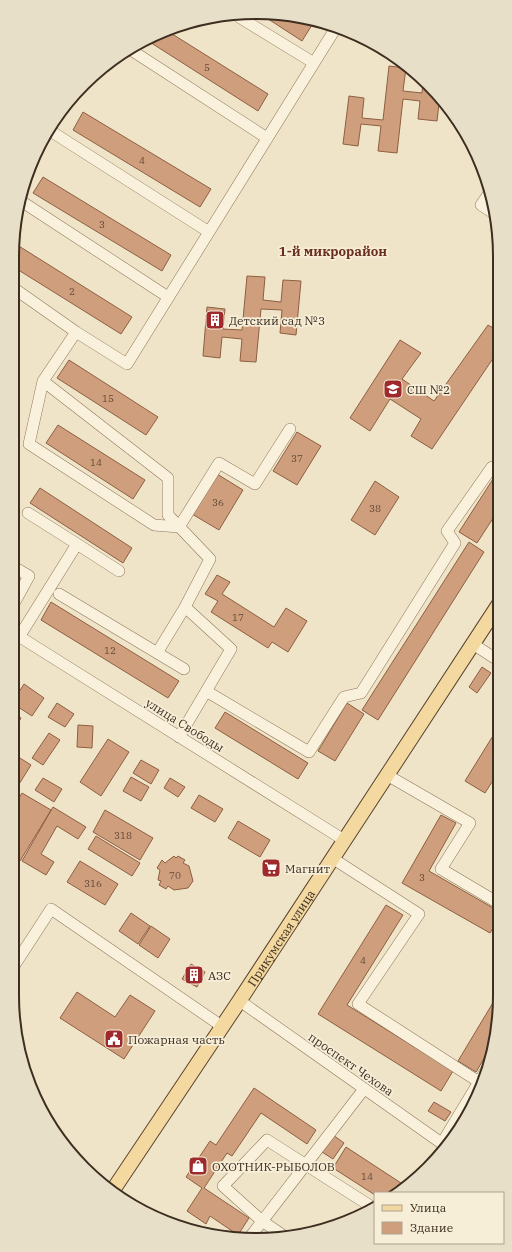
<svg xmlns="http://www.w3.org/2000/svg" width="512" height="1252" font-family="'IBM Plex Serif',serif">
<rect width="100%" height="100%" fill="#f0e4c8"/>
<!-- building -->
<path fill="#cf9f7d" stroke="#8d5f41" d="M 262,15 L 305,21 L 312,25 L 302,41 Z
M 169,32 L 268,94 L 258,111 L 145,39 Z
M 389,66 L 406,68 L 403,91 L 422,93 L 423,81 L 440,95 L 437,121 L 418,119 L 420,101 L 403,99 L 397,153 L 378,151 L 381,126 L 361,124 L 358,146 L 343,144 L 349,96 L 364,98 L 362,118 L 383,120 Z
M 83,112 L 211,189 L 200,207 L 73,130 Z
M 43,177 L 171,255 L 162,271 L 33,193 Z
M 14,243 L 132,317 L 121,334 L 12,266 Z
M 247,276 L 265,277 L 263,300 L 281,302 L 283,280 L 301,281 L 296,335 L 280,333 L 282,310 L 261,309 L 256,362 L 240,361 L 242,339 L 222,337 L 220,358 L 203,356 L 207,307 L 225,309 L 223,329 L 242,330 Z
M 488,325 L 498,331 L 498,351 L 432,449 L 411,436 L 421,419 L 390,399 L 370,431 L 350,418 L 400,340 L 421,353 L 402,379 L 434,401 Z
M 69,360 L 158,417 L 146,435 L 57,378 Z
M 58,425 L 145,480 L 133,499 L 46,443 Z
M 297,432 L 321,446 L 297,485 L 273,471 Z
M 217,474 L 243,490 L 219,530 L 192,514 Z
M 493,479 L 499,483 L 499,509 L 477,543 L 459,532 Z
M 375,481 L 399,497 L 375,535 L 351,520 Z
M 12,486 L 19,490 L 12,500 Z
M 40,488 L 132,548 L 123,563 L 30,503 Z
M 469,542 L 484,552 L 378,720 L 362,710 Z
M 217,575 L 230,582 L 222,594 L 274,627 L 286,608 L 307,621 L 288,652 L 272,642 L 268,648 L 211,612 L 218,601 L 205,594 Z
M 51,602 L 179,681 L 168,698 L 41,620 Z
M 482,667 L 491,673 L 477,693 L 469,687 Z
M 24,684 L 44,698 L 32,716 L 12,703 Z
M 57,703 L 74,714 L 65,727 L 48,717 Z
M 347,703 L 364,714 L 335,761 L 318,751 Z
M 12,712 L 21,718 L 12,734 Z
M 225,712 L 308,763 L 298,779 L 215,728 Z
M 78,725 L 93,726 L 92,748 L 77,747 Z
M 499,726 L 499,771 L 485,793 L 465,781 Z
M 49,733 L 60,740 L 43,765 L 32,758 Z
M 108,739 L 129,752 L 101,796 L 80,782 Z
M 12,753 L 31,765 L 16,789 L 12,787 Z
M 141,760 L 159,770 L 151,784 L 133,773 Z
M 131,777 L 149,787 L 141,801 L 123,791 Z
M 43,778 L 62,789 L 54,802 L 35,790 Z
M 170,778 L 185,787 L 178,797 L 164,788 Z
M 22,793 L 51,810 L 20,861 L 12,857 L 12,809 Z
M 199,795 L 223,809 L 215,822 L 191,808 Z
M 53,807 L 86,827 L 78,839 L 57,826 L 41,854 L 54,862 L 46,875 L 22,861 Z
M 105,810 L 153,838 L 140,860 L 93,832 Z
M 441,815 L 456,823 L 429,871 L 500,912 L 500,917 L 490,933 L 402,883 Z
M 238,821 L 270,840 L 260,857 L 228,838 Z
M 96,836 L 140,863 L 132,876 L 88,849 Z
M 174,856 L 176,858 L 178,856 L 185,860 L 183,863 L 189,866 L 193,881 L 188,888 L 174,890 L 168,886 L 166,889 L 159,885 L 161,881 L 158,880 L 160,870 L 157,868 L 162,860 L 165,863 Z
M 80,861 L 118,884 L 105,905 L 67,882 Z
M 386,905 L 403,915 L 347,1005 L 453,1071 L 441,1091 L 318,1014 Z
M 131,913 L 150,926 L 138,944 L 119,931 Z
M 12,919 L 18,922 L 12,931 Z
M 151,926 L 170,939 L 158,958 L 139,945 Z
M 191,964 L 205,972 L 197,987 L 182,979 Z
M 500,991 L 492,1045 L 476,1072 L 458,1061 Z
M 77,992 L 115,1017 L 130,995 L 155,1011 L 124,1059 L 60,1018 Z
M 254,1088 L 316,1130 L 307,1144 L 261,1113 L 232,1156 L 227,1153 L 204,1188 L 249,1218 L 238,1235 L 210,1216 L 206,1224 L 187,1211 L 202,1188 L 186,1177 L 210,1141 L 216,1145 Z
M 434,1102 L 451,1112 L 445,1121 L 428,1111 Z
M 333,1135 L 344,1143 L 333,1159 L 322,1152 Z
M 346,1147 L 401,1183 L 395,1193 L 375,1193 L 375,1195 L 333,1168 Z"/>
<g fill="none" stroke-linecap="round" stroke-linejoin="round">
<defs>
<path id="minor" d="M 234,14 L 314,63
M 131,50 L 267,138
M 52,132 L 209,232
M 489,193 L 481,205 L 495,214
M 21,201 L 168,297
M 12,287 L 76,332 L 43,381 L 168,478 L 168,515 L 210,559 L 185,607 L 231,649 L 179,737
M 76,332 L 127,364 L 337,26
M 43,381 L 29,444 L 154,525 L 179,527 L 219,463 L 255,484 L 290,429
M 77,544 L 119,571
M 12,566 L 29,576 L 12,607
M 59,594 L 184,669
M 12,632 L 344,840
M 19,637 L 77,544 L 28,513
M 473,644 L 499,661
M 157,653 L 185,607
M 206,691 L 309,752 L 344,697 L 361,693 L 455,543 L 447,531 L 492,467 L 499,471
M 387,775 L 470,823 L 441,869 L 500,904
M 332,858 L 419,914 L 358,1004 L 479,1082
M 12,969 L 51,909 L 223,1027
M 240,1001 L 447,1147
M 442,1143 L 489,1065
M 284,1236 L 262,1221 L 223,1186 L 267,1140 L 372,1207
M 250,1237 L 364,1089"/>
<g id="major">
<path id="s1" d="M 113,1190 L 236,1006 L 499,604"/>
</g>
</defs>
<!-- minor casing -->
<use href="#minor" stroke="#8d765c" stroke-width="12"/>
<!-- major casing -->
<use href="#major" stroke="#5b4430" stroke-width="16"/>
<!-- minor -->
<use href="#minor" stroke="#faf1dc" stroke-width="11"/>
<!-- major -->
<use href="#major" stroke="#f3d9a0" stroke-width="14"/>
</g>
<!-- icons -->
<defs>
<symbol id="building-square" viewBox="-11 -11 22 22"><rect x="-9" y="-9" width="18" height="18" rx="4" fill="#9e2a2b" stroke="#f7eed8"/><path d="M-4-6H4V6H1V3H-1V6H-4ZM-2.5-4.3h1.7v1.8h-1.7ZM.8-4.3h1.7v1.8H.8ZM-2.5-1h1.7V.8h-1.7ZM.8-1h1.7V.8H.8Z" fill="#fff"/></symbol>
<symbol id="school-square" viewBox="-11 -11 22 22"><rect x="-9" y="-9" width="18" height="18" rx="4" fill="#9e2a2b" stroke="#f7eed8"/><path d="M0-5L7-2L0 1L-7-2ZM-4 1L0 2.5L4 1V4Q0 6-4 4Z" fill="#fff"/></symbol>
<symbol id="supermarket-square" viewBox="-11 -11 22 22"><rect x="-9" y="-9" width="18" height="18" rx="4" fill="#9e2a2b" stroke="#f7eed8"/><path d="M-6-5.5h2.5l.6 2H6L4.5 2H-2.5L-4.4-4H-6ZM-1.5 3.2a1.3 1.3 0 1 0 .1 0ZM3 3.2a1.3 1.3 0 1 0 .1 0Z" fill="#fff"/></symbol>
<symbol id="civic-square" viewBox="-11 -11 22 22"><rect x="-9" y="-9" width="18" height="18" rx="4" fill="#9e2a2b" stroke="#f7eed8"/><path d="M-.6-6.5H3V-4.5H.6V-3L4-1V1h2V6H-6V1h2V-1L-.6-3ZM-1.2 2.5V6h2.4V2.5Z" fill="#fff"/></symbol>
<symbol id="shop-square" viewBox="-11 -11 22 22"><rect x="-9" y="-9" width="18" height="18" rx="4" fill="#9e2a2b" stroke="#f7eed8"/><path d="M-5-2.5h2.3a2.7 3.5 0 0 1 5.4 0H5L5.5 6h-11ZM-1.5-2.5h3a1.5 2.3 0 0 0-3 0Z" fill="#fff"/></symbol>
</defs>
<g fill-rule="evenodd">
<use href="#building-square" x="204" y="309" width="22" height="22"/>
<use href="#school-square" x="382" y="378" width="22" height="22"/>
<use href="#supermarket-square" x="260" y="857" width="22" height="22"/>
<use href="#building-square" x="183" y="964" width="22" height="22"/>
<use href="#civic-square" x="103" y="1028" width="22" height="22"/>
<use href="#shop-square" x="187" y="1155" width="22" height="22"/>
</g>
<g text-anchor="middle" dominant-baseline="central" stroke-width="3.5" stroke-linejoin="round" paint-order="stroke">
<!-- number labels -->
<g font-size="10" fill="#624a37">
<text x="207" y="67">5</text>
<text x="142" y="160">4</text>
<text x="102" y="224">3</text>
<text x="72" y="291">2</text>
<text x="108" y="398">15</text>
<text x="297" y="458">37</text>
<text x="96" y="462">14</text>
<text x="218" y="502">36</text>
<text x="375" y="508">38</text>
<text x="238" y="617">17</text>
<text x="110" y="650">12</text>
<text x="123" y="835">318</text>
<text x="175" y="875">70</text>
<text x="422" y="877">3</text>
<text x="93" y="883">316</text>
<text x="363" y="960">4</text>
<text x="367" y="1176">14</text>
</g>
<!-- poi labels -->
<g font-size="12" fill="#3d2e20" stroke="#f7eed8" text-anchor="start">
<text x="229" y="320">Детский сад №3</text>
<text x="407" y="389">СШ №2</text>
<text x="285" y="868">Магнит</text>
<text x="208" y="975">АЗС</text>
<text x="128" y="1039">Пожарная часть</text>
<text x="212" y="1166">ОХОТНИК-РЫБОЛОВ</text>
</g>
<!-- street labels -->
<g font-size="12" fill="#3d2e20" stroke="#f7eed8">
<text transform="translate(185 725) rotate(32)">улица Свободы</text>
<text stroke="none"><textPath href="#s1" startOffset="303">Прикумская улица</textPath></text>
<text transform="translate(351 1064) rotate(35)">проспект Чехова</text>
</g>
<!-- neighbourhood labels -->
<g font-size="13" font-weight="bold" fill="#6b2e1e" stroke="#f7eed8">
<text x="333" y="251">1-й микрорайон</text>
</g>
</g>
<!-- crop -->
<path d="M0 0H512V1252H0ZM256 19H256A237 237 0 0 1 493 256V996A237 237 0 0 1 256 1233H256A237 237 0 0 1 19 996V256A237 237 0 0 1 256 19Z" fill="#e8dfc9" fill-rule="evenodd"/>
<path fill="none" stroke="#3d2e20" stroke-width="2" d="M256 19H256A237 237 0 0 1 493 256V996A237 237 0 0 1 256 1233H256A237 237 0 0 1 19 996V256A237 237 0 0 1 256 19Z"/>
<!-- legend -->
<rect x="374" y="1192" width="130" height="52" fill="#f7eed8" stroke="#ada18e"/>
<rect x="382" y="1205" width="20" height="6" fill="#f3d9a0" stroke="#ada18e"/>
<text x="410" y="1212" font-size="12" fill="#3d2e20">Улица</text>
<rect x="382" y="1222" width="20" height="12" fill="#cf9f7d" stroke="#ada18e"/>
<text x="410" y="1232" font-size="12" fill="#3d2e20">Здание</text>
</svg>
